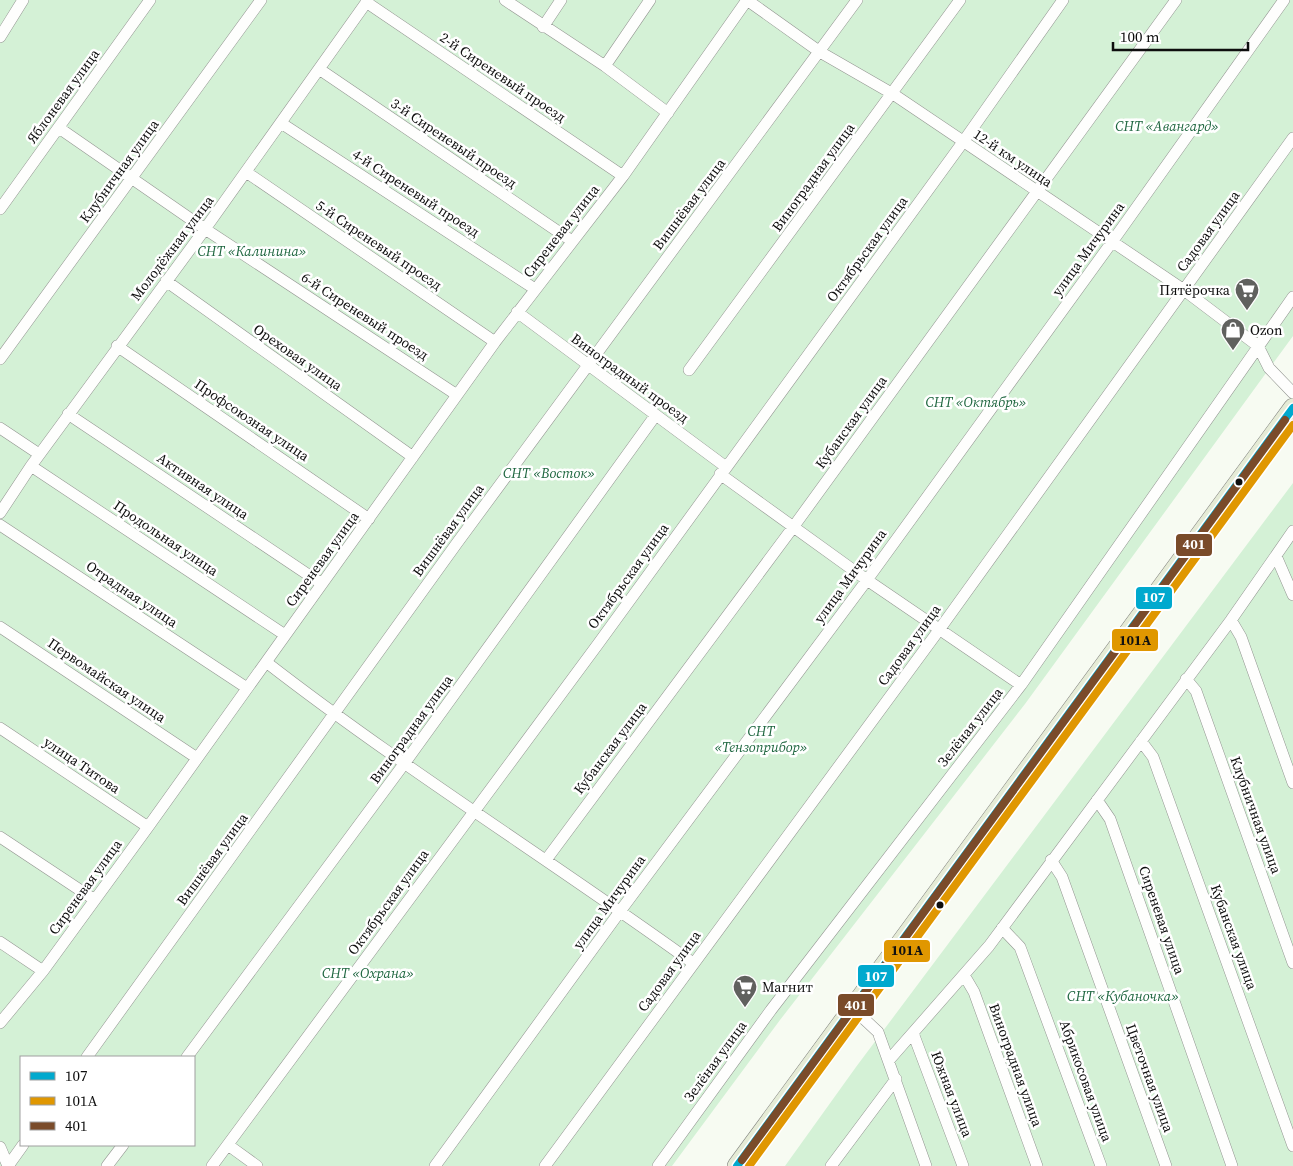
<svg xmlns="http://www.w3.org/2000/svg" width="1293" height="1166" font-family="'Source Serif 4',serif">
<rect width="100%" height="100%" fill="#f7fbf2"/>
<!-- park -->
<path fill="#d4f1d6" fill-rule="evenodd" d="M 0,0 L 1293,0 L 1293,336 L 1025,704 L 780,1020 L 672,1166 L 0,1166 ZM 21,1057 L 194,1057 L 194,1145 L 21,1145 Z
M 1293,483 L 1293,1166 L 785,1166 L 856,1067 Z"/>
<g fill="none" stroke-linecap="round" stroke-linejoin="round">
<defs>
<path id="minor" d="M 505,0 L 605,66 L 668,113
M 747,0 L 820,52 L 893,94 L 1184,290 L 1258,346 L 1269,368 L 1293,393
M 366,2 L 623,176
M 543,27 L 561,0
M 0,37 L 23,0
M 605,66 L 650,0
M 319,69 L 572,241
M 281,123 L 535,289
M 59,128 L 205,229 L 457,395
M 246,172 L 495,342
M 0,209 L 150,0
M 166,281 L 413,457
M 517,312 L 726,467
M 117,346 L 369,519
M 0,359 L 261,0
M 689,370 L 960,0
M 68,414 L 322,584
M 0,428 L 39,454
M 31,466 L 285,635
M 720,474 L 867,580 L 1021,685
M 0,513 L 31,466 L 205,229 L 368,0
M 0,525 L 247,688
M 1276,556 L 1293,595
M 1231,620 L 1241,637 L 1293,783
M 0,627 L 197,758
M 266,662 C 404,769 552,861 693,963
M 1186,679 L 1196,691 L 1293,963
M 0,728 L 148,827
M 1141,741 L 1153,757 L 1293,1146
M 1097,800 L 1110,819 L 1232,1166
M 0,837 L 95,900
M 546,860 L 794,526 L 1176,0
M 1051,860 L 1062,877 L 1166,1166
M 1002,928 L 1020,947 L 1101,1166
M 0,942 L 43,971
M 964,975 L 974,992 L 1037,1166
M 849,1015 L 862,1017 L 878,1032 L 926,1166
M 0,1023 L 43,971 L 148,827 L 495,342 L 623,176 L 747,0
M 913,1033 L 963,1166
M 87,1057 L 457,543 L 857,0
M 187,1057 L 404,764 L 655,416
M 889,1060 L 989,946 L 1231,620 L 1293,531
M 228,1145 L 257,1166
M 0,1147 L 8,1166
M 8,1166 L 23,1145
M 107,1166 L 123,1145
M 212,1166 L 598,644 L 963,142 L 1063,0
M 435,1166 L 621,910 L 867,580 L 1112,242 L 1284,0
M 545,1166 L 939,630 L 1293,138
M 658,1166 L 771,1010 L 1021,685 L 1293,297
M 831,1166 L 896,1079"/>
<path id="trunk" d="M 737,1166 L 1293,408"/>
</defs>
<!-- minor casing -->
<use href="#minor" stroke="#939591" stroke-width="12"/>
<!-- trunk casing -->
<use href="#trunk" stroke="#80827e" stroke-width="20"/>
<!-- minor -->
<use href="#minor" stroke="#fefefd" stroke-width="11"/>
<!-- trunk -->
<use href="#trunk" stroke="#e5ebd6" stroke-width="19"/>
<defs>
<path id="bus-1" d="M 737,1166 L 1293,408"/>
<path id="bus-2" d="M 749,1166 L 1293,425"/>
<path id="bus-3" d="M 742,1160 L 1285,420"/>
</defs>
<!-- bus-1 casing -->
<use href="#bus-1" stroke="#fff" stroke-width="11"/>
<!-- bus-2 casing -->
<use href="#bus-2" stroke="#fff" stroke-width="11"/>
<!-- bus-3 casing -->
<use href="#bus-3" stroke="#fff" stroke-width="11"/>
<!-- bus-1 -->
<use href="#bus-1" stroke="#00a9ce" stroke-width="8"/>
<!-- bus-2 -->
<use href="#bus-2" stroke="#e09701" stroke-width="8"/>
<!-- bus-3 -->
<use href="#bus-3" stroke="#7a4b2a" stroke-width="8"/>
</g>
<!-- icons -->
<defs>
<symbol id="supermarket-pin" viewBox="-11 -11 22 30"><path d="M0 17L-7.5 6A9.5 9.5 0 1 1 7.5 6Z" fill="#60615e" stroke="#fff"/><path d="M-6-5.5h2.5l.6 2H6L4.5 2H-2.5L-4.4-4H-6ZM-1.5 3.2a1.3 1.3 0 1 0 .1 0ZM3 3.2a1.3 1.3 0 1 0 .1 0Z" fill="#fff"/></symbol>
<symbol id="shop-pin" viewBox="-11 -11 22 30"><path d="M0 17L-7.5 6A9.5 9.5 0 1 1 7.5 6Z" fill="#60615e" stroke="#fff"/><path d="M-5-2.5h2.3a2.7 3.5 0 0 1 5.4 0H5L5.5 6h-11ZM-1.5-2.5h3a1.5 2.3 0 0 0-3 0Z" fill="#fff"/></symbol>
</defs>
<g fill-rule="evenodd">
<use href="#supermarket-pin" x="1233" y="276" width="28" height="38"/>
<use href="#shop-pin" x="1219" y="316" width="28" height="38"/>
<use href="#supermarket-pin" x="731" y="973" width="28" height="38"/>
</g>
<!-- markers -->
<g fill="#0e0e0e" stroke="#fff" stroke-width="2">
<circle cx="1239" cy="482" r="4.5"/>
<circle cx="940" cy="905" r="4.5"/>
</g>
<g text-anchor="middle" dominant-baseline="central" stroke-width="5" stroke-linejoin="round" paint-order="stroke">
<!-- street labels -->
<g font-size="14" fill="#0e0e0e" stroke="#fff">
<text transform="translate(503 77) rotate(34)">2-й Сиреневый проезд</text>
<text transform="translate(63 96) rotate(-54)">Яблоневая улица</text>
<text transform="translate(454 143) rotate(34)">3-й Сиреневый проезд</text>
<text transform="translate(1013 158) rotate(34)">12-й км улица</text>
<text transform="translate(119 171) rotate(-54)">Клубничная улица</text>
<text transform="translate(813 177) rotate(-54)">Виноградная улица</text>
<text transform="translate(416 193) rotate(33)">4-й Сиреневый проезд</text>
<text transform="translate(689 204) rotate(-53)">Вишнёвая улица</text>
<text transform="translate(561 231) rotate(-52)">Сиреневая улица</text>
<text transform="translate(1208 231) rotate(-54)">Садовая улица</text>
<text transform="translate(379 245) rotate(34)">5-й Сиреневый проезд</text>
<text transform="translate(172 248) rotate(-53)">Молодёжная улица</text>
<text transform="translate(867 249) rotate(-54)">Октябрьская улица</text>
<text transform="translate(1088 249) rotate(-54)">улица Мичурина</text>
<text transform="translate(365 316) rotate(33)">6-й Сиреневый проезд</text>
<text transform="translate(298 357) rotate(35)">Ореховая улица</text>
<text transform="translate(630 378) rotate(36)">Виноградный проезд</text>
<text transform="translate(252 420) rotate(34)">Профсоюзная улица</text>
<text transform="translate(851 422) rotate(-54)">Кубанская улица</text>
<text transform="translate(203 486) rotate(34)">Активная улица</text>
<text transform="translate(448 530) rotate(-54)">Вишнёвая улица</text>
<text transform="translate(166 538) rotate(34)">Продольная улица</text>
<text transform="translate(322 559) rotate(-54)">Сиреневая улица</text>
<text transform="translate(628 576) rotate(-54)">Октябрьская улица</text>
<text transform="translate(850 576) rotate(-54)">улица Мичурина</text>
<text transform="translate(132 594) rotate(34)">Отрадная улица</text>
<text transform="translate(909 645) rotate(-54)">Садовая улица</text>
<text transform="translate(107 680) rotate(34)">Первомайская улица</text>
<text transform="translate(970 727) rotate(-52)">Зелёная улица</text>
<text transform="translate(411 729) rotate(-54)">Виноградная улица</text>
<text transform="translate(610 748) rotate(-53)">Кубанская улица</text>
<text transform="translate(82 765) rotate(34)">улица Титова</text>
<text transform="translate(1256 815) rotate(70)">Клубничная улица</text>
<text transform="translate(212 859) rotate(-54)">Вишнёвая улица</text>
<text transform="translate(85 887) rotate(-54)">Сиреневая улица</text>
<text transform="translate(388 902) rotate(-54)">Октябрьская улица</text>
<text transform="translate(609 902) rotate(-54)">улица Мичурина</text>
<text transform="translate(1162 920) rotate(71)">Сиреневая улица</text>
<text transform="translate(1234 937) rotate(70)">Кубанская улица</text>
<text transform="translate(669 971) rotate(-54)">Садовая улица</text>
<text transform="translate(715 1061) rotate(-54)">Зелёная улица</text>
<text transform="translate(1016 1065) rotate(70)">Виноградная улица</text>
<text transform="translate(1150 1078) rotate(70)">Цветочная улица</text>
<text transform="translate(1086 1081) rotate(70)">Абрикосовая улица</text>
<text transform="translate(952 1094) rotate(69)">Южная улица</text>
</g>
<!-- park labels -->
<g font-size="14" font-style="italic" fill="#1e663f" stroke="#fff">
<text x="1167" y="126">СНТ «Авангард»</text>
<text x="252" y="251">СНТ «Калинина»</text>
<text x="976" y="402">СНТ «Октябрь»</text>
<text x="549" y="473">СНТ «Восток»</text>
<text x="761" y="731">СНТ<tspan x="761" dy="16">«Тензоприбор»</tspan></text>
<text x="368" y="973">СНТ «Охрана»</text>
<text x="1123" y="996">СНТ «Кубаночка»</text>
</g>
<!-- poi labels -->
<g font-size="14" fill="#0e0e0e" stroke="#fff" text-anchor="start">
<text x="1230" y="290" text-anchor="end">Пятёрочка</text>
<text x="1250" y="330">Ozon</text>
<text x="762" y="987">Магнит</text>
</g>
</g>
<g stroke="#fff" stroke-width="2">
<rect x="1175" y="533" width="38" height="24" rx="5" fill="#7a4b2a"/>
<rect x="1135" y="586" width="38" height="24" rx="5" fill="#00a9ce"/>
<rect x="1111" y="628" width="48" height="24" rx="5" fill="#e09701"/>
<rect x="883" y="939" width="48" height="24" rx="5" fill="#e09701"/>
<rect x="857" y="964" width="38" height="24" rx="5" fill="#00a9ce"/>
<rect x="837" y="993" width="38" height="24" rx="5" fill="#7a4b2a"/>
</g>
<g font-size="14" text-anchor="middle" font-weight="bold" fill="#fff">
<text x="1194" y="549">401</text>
<text x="1154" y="602">107</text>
<text x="876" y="981">107</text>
<text x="856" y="1010">401</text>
</g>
<g font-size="14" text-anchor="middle" font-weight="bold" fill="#111">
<text x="1135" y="645">101А</text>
<text x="907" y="955">101А</text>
</g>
<!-- legend -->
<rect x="20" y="1056" width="175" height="90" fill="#ffffff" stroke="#9f9f9f"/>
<rect x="30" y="1072" width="25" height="8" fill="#00a9ce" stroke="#9f9f9f"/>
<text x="65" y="1081" font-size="15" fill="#0e0e0e">107</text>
<rect x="30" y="1097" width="25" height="8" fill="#e09701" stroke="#9f9f9f"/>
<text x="65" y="1106" font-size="15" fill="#0e0e0e">101А</text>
<rect x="30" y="1122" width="25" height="8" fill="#7a4b2a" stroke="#9f9f9f"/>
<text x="65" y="1131" font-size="15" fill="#0e0e0e">401</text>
<!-- scale -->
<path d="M1113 42v8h135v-8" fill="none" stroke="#0e0e0e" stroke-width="2.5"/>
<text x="1120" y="42" font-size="15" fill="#0e0e0e" stroke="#ffffff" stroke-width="4" paint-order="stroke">100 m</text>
</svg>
